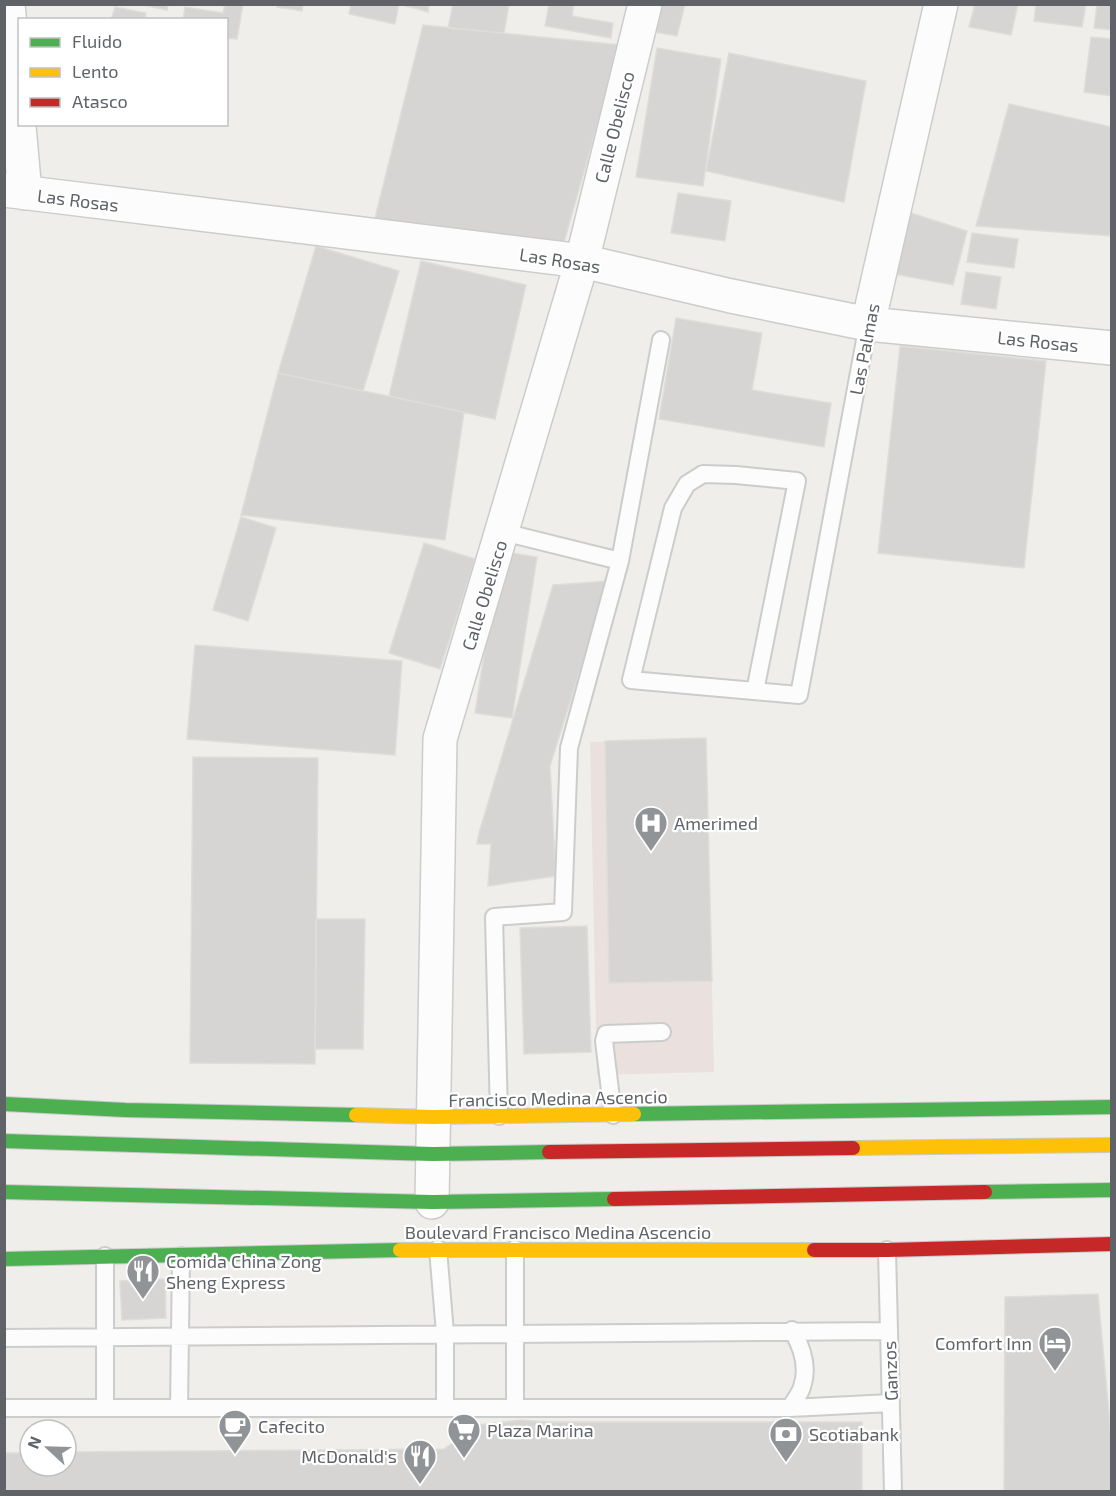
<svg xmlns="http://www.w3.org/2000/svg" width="1116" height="1496" font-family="'Exo 2',sans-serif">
<rect width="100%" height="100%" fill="#efeeea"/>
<!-- medical -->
<path fill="#eae0de" d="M 706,738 L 714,1072 L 597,1075 L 590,742 Z"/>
<!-- building -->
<path fill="#d6d5d3" stroke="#deddd9" stroke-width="1.5" d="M 139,4 L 168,4 L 167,10 Z
M 225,4 L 243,4 L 237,39 L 226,38 L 226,20 L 183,20 L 185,7 L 223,13 Z
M 277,4 L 303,4 L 302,11 L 277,7 Z
M 351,4 L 399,4 L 395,24 L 349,14 Z
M 399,4 L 429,4 L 428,12 Z
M 453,4 L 509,4 L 504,33 L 448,28 Z
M 549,4 L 574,4 L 572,16 L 613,23 L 611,38 L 545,26 Z
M 660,4 L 685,4 L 677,36 L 654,32 Z
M 975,4 L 1018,4 L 1011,35 L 969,27 Z
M 1036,4 L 1086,4 L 1082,27 L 1034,21 Z
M 1097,4 L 1112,4 L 1112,30 L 1094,28 Z
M 115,7 L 146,13 L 145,20 L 111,20 Z
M 423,25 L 620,45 L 563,246 L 374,222 Z
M 1091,37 L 1112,39 L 1112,96 L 1084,92 Z
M 657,48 L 721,59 L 703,186 L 636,177 Z
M 729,53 L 866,81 L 844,202 L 706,171 Z
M 1009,104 L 1112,127 L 1112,236 L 976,226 Z
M 678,193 L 731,201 L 725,241 L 671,233 Z
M 911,213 L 967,231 L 953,285 L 894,274 Z
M 972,233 L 1018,239 L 1014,268 L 967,262 Z
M 316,246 L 399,271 L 363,391 L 278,373 Z
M 421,261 L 526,285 L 495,419 L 389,396 Z
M 966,272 L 1001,277 L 996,309 L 961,304 Z
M 676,318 L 762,333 L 752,390 L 831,403 L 824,447 L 659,419 Z
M 900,346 L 1046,361 L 1024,568 L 878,553 Z
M 278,373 L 464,412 L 445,540 L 241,515 Z
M 241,517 L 276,528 L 248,621 L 213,610 Z
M 424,543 L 475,559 L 440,669 L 389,653 Z
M 500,551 L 537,557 L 512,718 L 475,713 Z
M 608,581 L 550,766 L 556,876 L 488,886 L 491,844 L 477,844 L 479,833 L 553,585 Z
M 195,645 L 402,661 L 395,755 L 187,739 Z
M 706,738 L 712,981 L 609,983 L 605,741 Z
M 193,757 L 318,758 L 315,1064 L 190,1063 Z
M 316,919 L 365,919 L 363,1049 L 315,1049 Z
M 587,926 L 591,1052 L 524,1054 L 520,928 Z
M 165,1279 L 166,1318 L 122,1320 L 120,1281 Z
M 1098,1294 L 1112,1446 L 1112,1492 L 1004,1492 L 1005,1297 Z
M 521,1420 L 550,1422 L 862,1422 L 862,1492 L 4,1492 L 4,1453 L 30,1453 L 30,1466 L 66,1466 L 66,1452 L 444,1449 L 477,1425 Z"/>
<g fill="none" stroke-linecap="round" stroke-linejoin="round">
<defs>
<path id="lane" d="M 503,532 L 620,561
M 755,691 L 797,481 L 736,475 L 703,474 L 687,484 L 673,508 L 631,680 L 799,695 L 868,324
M 613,1115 L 604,1041 L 606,1034 L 662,1032
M 499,1116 L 494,917 L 563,912 L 569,748 L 620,561 L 661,340
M 438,1249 L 445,1333 L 445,1407
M 515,1249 L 515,1407
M 887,1250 L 893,1492
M 105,1256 L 105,1408
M 4,1338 L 889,1331
M 4,1408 L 790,1408 L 891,1403
M 179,1408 L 181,1256
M 790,1408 C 794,1401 800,1394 802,1387 C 809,1367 802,1347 792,1330"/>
<path id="street" d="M 8,4 L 25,193
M 4,190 L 582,261 L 731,296 L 868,324 L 1112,348
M 868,324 L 941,4
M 432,1202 L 440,739 L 582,261 L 645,4"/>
<path id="fast" d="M 4,1104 L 125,1110 L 356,1115
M 634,1114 L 1112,1107
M 4,1141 L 432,1154 L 549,1152
M 4,1192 L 432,1202 L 614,1199
M 985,1192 L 1112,1190
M 4,1259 L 400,1250"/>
<path id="slow" d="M 356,1115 L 433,1117 L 634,1114
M 853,1148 L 1112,1145
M 400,1250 L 814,1250"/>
<path id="jam" d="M 549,1152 L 853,1148
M 614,1199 L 985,1192
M 814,1250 L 887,1250 L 1112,1244"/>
</defs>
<!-- lane casing -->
<use href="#lane" stroke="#cbcccc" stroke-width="20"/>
<!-- street casing -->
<use href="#street" stroke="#cbcccc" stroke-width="36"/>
<!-- fast casing -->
<use href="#fast" stroke="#cacacb" stroke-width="16"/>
<!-- slow casing -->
<use href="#slow" stroke="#cacacb" stroke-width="16"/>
<!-- jam casing -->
<use href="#jam" stroke="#cacacb" stroke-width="16"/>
<!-- lane -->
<use href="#lane" stroke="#fdfcfc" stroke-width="16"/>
<!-- street -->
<use href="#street" stroke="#fdfcfc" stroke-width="33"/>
<!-- fast -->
<use href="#fast" stroke="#4caf50" stroke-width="14"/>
<!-- slow -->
<use href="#slow" stroke="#ffc107" stroke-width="14"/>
<!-- jam -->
<use href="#jam" stroke="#c62828" stroke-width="14"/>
</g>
<!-- icons -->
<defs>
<symbol id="hospital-pin" viewBox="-11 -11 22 30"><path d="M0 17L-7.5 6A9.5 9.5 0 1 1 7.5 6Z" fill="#919496" stroke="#fff"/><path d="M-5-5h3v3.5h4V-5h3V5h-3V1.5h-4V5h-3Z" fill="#fff"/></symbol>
<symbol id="restaurant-pin" viewBox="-11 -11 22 30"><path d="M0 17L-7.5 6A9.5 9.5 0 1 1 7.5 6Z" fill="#919496" stroke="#fff"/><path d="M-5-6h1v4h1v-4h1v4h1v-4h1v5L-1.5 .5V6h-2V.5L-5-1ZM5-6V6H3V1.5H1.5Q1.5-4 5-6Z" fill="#fff"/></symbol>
<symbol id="hotel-pin" viewBox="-11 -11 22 30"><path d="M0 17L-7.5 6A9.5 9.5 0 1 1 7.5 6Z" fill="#919496" stroke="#fff"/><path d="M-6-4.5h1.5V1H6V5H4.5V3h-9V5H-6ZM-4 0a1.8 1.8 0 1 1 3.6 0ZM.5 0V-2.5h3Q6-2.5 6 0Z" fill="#fff"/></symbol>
<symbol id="cafe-pin" viewBox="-11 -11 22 30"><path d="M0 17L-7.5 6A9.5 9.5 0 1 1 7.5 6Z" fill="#919496" stroke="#fff"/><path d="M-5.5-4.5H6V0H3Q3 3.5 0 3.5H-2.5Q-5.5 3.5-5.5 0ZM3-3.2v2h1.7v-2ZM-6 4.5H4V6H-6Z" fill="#fff"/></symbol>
<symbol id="supermarket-pin" viewBox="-11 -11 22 30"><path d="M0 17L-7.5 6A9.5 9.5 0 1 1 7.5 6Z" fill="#919496" stroke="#fff"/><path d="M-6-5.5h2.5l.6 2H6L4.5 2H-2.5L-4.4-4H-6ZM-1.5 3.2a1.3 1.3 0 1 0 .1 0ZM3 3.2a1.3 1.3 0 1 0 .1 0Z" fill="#fff"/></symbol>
<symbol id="bank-pin" viewBox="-11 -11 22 30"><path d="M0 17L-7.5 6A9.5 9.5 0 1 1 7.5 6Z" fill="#919496" stroke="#fff"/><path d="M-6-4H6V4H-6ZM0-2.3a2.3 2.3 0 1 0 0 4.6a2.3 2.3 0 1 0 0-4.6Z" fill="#fff"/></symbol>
</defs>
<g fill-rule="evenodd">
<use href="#hospital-pin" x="632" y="804" width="38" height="52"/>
<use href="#restaurant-pin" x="124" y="1252" width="38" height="52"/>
<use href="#hotel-pin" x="1036" y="1324" width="38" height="52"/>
<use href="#cafe-pin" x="216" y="1407" width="38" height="52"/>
<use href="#supermarket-pin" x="445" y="1411" width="38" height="52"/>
<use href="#bank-pin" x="767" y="1415" width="38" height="52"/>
<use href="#restaurant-pin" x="401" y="1437" width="38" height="52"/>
</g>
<g text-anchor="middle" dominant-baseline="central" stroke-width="4.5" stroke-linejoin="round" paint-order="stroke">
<!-- street labels -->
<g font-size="18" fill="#5f6368" stroke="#fff">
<text transform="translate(614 127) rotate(-76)">Calle Obelisco</text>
<text transform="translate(78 200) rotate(7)">Las Rosas</text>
<text transform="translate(560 260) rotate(9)">Las Rosas</text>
<text transform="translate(1038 341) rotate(6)">Las Rosas</text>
<text transform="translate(864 349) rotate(-79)">Las Palmas</text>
<text transform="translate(484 595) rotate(-73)">Calle Obelisco</text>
<text transform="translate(558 1098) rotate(-1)">Francisco Medina Ascencio</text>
<text x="558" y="1232">Boulevard Francisco Medina Ascencio</text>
<text transform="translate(890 1371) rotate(-92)">Ganzos</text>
</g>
<!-- poi labels -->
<g font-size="18" fill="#5f6368" stroke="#fff" text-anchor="start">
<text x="674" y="823">Amerimed</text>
<text x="166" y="1261">Comida China Zong<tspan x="166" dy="21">Sheng Express</tspan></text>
<text x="1032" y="1343" text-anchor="end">Comfort Inn</text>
<text x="258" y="1426">Cafecito</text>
<text x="487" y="1430">Plaza Marina</text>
<text x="809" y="1434">Scotiabank</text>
<text x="397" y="1456" text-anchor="end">McDonald's</text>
</g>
</g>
<!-- border -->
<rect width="1116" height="1496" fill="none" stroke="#5f6368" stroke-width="12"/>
<!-- legend -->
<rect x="18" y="18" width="210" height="108" fill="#ffffff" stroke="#bfc1c3" stroke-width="1.5"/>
<rect x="30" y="38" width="30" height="9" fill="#4caf50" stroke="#bfc1c3" stroke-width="1.5"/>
<text x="72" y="48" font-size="18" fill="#5f6368">Fluido</text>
<rect x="30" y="68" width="30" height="9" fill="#ffc107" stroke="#bfc1c3" stroke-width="1.5"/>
<text x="72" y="78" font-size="18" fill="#5f6368">Lento</text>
<rect x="30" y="98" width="30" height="9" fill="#c62828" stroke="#bfc1c3" stroke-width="1.5"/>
<text x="72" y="108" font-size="18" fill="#5f6368">Atasco</text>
<!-- north arrow -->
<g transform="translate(48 1448) rotate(292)"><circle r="28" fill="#ffffff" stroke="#bfc1c3" stroke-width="1.5"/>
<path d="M0-4.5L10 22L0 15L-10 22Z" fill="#919496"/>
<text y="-9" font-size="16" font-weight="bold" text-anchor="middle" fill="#5f6368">N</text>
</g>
</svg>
